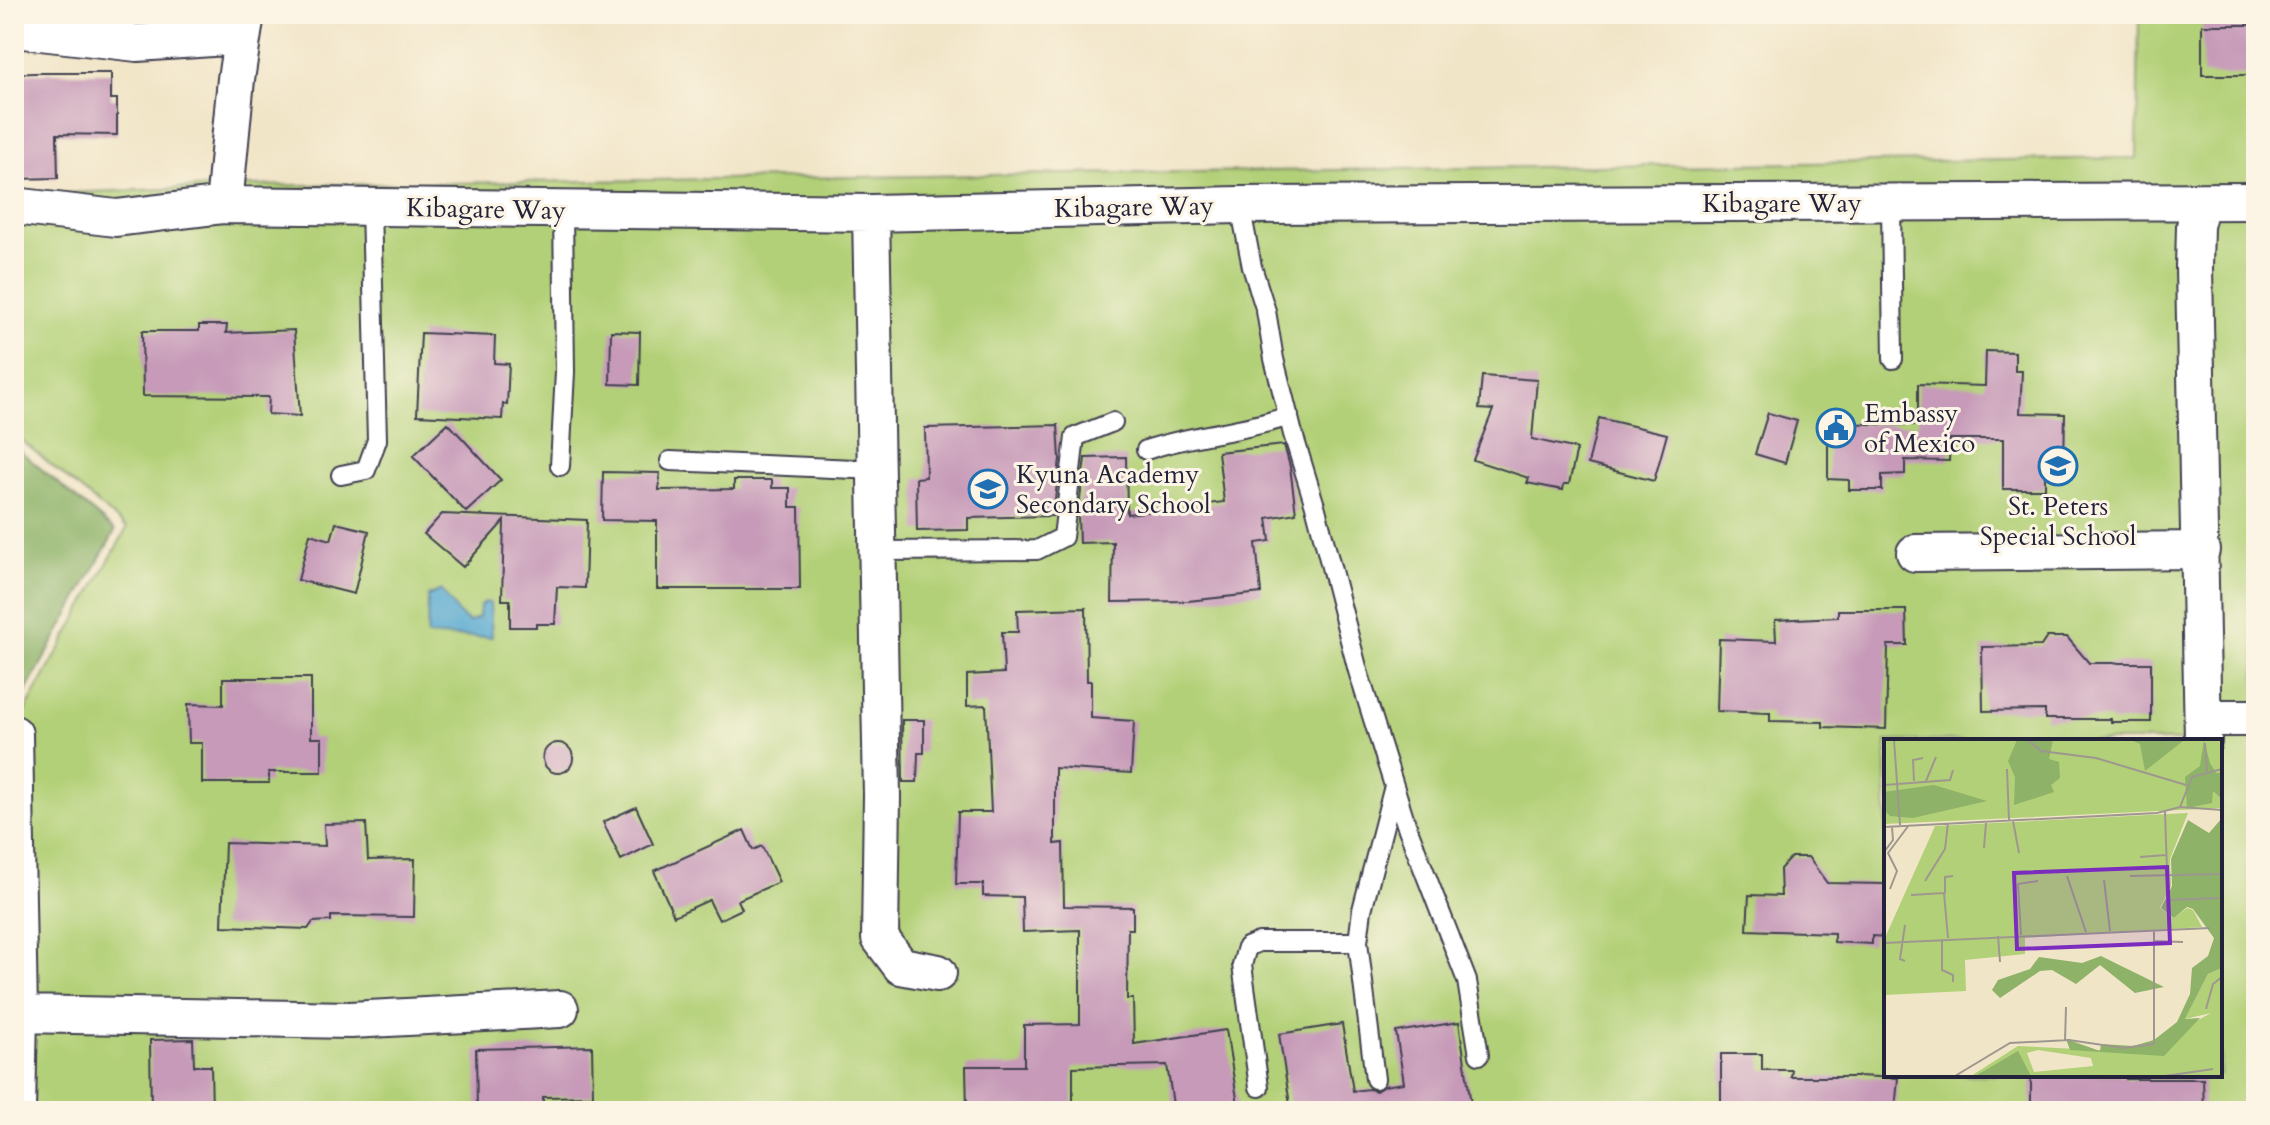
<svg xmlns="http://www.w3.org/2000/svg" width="2270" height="1125" font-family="Cardo,serif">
<rect width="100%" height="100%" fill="#fcf5e5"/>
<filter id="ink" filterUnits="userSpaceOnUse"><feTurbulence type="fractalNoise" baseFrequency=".0125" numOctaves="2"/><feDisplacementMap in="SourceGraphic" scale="16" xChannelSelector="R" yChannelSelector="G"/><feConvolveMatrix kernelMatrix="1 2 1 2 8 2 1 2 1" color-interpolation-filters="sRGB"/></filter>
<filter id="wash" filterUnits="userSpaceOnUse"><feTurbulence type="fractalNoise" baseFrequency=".006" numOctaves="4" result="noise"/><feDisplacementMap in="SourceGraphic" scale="32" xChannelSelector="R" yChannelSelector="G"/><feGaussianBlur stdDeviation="1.8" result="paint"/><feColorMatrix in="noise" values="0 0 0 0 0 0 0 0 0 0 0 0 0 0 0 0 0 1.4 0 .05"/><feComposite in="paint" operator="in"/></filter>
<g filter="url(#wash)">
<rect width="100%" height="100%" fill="#f1e5c7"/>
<!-- green -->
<path fill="#b2d077" stroke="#6a7959" stroke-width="2" fill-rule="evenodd" d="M 2139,14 L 2256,14 L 2256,1111 L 14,1111 L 14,731 L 127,528 L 14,434 L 14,195 L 244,186 L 2137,158 ZM 1886,741 L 2220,741 L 2220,1075 L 1886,1075 Z"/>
<!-- forest -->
<path fill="#8db268" stroke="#586a52" stroke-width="2" d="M 14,446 L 115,531 L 14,713 Z"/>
<!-- water -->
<path fill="#55a8d0" stroke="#3c6586" stroke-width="2" d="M 441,590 L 458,613 L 469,622 L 479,617 L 480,606 L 485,602 L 490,603 L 492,637 L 427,636 L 428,596 Z"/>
<g id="blocks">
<!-- building -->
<path fill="#c69ab8" d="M 2202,25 L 2256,25 L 2256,75 L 2202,75 Z
M 34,73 L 111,73 L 111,99 L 117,99 L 117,135 L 57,134 L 58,178 L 14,179 L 14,74 Z
M 199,325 L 227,325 L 226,333 L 294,330 L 300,416 L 268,414 L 269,397 L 143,396 L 142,331 L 199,331 Z
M 611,331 L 640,332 L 639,385 L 610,384 Z
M 421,333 L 495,336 L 494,363 L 509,364 L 507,405 L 503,404 L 502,419 L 417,415 Z
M 1986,351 L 2015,352 L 2015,371 L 2022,371 L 2020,413 L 2065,414 L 2064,463 L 2045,463 L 2045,489 L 2003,489 L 2003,439 L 1950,439 L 1949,461 L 1905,460 L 1905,474 L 1882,475 L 1882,490 L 1849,490 L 1849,480 L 1828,479 L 1828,423 L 1918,425 L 1918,384 L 1985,386 Z
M 1482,376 L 1537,380 L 1532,439 L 1577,449 L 1569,484 L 1564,484 L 1563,490 L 1527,483 L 1529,478 L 1473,460 L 1493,410 L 1479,409 Z
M 1768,413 L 1797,421 L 1785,463 L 1755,454 Z
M 1599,418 L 1667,434 L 1654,481 L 1588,464 Z
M 448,423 L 501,480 L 466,512 L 413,456 Z
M 1058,425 L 1060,459 L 1053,516 L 968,518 L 968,530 L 917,531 L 916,478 L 926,477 L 925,428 Z
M 1284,445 L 1290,467 L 1296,513 L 1267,518 L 1270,541 L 1256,543 L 1261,593 L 1188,601 L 1112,602 L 1113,542 L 1079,543 L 1078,516 L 1085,458 L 1126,457 L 1127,514 L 1224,502 L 1218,452 Z
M 603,472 L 660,473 L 659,490 L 734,489 L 734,480 L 772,480 L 772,488 L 790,488 L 790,507 L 799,507 L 800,589 L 657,589 L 657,521 L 602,520 Z
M 442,514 L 587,520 L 585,588 L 557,587 L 555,624 L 536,624 L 536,627 L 510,627 L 510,600 L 502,600 L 504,521 L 463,567 L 424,534 Z
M 336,523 L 369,531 L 354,594 L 298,580 L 310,534 L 331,540 Z
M 1086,608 L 1087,681 L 1091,681 L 1091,718 L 1134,721 L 1131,773 L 1055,768 L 1055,844 L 1063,843 L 1064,906 L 1133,907 L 1133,929 L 1128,929 L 1127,999 L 1133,999 L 1134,1044 L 1226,1030 L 1239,1111 L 1174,1111 L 1167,1065 L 1073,1067 L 1073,1111 L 967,1111 L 966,1066 L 1024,1066 L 1024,1025 L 1080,1024 L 1080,930 L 1023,932 L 1022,897 L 983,896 L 983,884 L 956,884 L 958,812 L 991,812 L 986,705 L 967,706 L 967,675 L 1004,673 L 1002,632 L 1018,632 L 1017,610 Z
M 1838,610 L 1906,610 L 1907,645 L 1888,645 L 1886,729 L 1823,727 L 1823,722 L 1770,721 L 1770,713 L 1717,711 L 1719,639 L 1776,641 L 1775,620 L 1838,617 Z
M 2047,637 L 2067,637 L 2089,663 L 2151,663 L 2151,722 L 2111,722 L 2111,719 L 2045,719 L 2045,710 L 1983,711 L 1982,647 L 2041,646 Z
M 223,678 L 311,678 L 311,738 L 322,738 L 322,772 L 269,772 L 269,783 L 202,783 L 202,743 L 189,743 L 188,704 L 223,705 Z
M 902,720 L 924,720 L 924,753 L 918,753 L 917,782 L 903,782 Z
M543 758a15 15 0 1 1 30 0a15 15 0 1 1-30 0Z
M 636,807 L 653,844 L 621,860 L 603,822 Z
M 366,823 L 368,860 L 415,859 L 414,917 L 331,916 L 331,921 L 313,922 L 308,929 L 222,926 L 225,843 L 325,846 L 324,824 Z
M 744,830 L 753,850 L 762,846 L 779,882 L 738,900 L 742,909 L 719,920 L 709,900 L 674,916 L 654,871 Z
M 1791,857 L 1808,857 L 1827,883 L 1886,884 L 1886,937 L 1872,936 L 1872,944 L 1834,942 L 1834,933 L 1747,930 L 1749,895 L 1781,896 L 1780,869 Z
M 1459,1022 L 1472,1111 L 1291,1111 L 1279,1034 L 1342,1024 L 1353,1091 L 1369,1089 L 1376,1091 L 1384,1086 L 1404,1083 L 1396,1032 Z
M 193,1039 L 194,1066 L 211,1066 L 212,1111 L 151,1111 L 150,1040 Z
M 592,1046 L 593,1096 L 543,1097 L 543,1111 L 477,1111 L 476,1049 Z
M 1721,1054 L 1762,1054 L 1762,1070 L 1792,1070 L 1791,1077 L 1857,1077 L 1858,1076 L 1898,1078 L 1895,1111 L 1721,1111 Z
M 2031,1075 L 2126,1075 L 2126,1079 L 2203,1079 L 2204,1111 L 2031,1111 Z"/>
</g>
</g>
<g filter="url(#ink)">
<use href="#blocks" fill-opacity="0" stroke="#413f50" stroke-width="2"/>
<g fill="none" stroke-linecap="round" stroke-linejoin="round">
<defs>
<path id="service" d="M 1891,203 L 1893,359
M 1240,205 L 1252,267 L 1266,311 L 1274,359 L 1293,434 L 1316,509 L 1358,671 L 1406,824 L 1467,981 L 1479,1055
M 1146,450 C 1192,434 1243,432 1289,416
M 670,461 L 877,470
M 560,466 L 565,372 L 563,210
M 341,475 L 366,470 L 377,440 L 371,207
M 878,551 L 1037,550 L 1063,537 L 1075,437 L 1113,422
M 1375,1079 L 1358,942 L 1362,910 L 1394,786
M 1259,1087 L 1242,965 L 1247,947 L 1259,942 L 1358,942"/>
<path id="minor" d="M 14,29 L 137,43 L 242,36
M 2201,202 L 2195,226 L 2194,268 L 2203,741
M 224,205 L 236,79 L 246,14
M 14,206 L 116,218 L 224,205 L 871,213 L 1240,205 L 2256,201
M 871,213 L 882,796 L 880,938 L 901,966 L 938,973
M 1915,553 L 2201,550
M 2203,718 L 2256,718
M 14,734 L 19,1014 L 17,1111
M 14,1012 L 19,1014 L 350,1020 L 560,1009"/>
</defs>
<!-- service casing -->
<use href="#service" stroke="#413f50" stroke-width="22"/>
<!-- minor casing -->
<use href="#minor" stroke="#413f50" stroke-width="40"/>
<!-- service -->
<use href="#service" stroke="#fff" stroke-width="18"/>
<!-- minor -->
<use href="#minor" stroke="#fff" stroke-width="36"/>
</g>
</g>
<!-- icons -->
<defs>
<symbol id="civic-ring" viewBox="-11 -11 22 22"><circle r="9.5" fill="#fcf5e5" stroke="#1f6fb2" stroke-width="1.5"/><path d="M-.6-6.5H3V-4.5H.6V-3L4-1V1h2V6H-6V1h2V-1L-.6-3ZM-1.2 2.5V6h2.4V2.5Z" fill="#1f6fb2"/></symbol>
<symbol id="school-ring" viewBox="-11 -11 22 22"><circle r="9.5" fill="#fcf5e5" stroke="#1f6fb2" stroke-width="1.5"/><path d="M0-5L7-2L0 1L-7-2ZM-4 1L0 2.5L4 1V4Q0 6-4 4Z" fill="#1f6fb2"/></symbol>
</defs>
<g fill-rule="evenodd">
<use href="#civic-ring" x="1814" y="406" width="44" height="44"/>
<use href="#school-ring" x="2036" y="444" width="44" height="44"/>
<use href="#school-ring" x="966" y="467" width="44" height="44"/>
</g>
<g text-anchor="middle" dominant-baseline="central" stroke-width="6" stroke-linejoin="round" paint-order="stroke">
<!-- street labels -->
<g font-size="26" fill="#22223b" stroke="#fcf5e5">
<text x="1782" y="203">Kibagare Way</text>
<text transform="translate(1134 207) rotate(-1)">Kibagare Way</text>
<text transform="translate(486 209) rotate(1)">Kibagare Way</text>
</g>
<!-- poi labels -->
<g font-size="26" fill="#22223b" stroke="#fcf5e5" text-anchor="start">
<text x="1864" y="413">Embassy<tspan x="1864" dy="30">of Mexico</tspan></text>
<text x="1016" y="474">Kyuna Academy<tspan x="1016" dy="30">Secondary School</tspan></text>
<text x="2058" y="506" text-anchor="middle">St. Peters<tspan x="2058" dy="30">Special School</tspan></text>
</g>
</g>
<!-- overview -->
<g transform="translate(1884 739)">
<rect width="338" height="338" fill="#f1e5c7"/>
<path d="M 0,1 L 338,1 L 338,69 L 0,85 ZM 304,74 L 286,120 L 287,147 L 276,169 L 290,179 L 303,169 L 309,171 L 318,188 L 141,199 L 141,215 L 81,221 L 82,252 L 0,256 L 0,201 L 51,87 ZM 338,229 L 338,337 L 87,337 L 134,307 L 232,312 L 263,309 L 327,274 L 301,280 L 324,235 ZM 154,311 L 207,319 L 209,327 L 150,333 L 143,314 Z" fill="#b2d077" fill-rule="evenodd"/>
<path d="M 133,1 L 169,1 L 165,20 L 175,23 L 176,39 L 167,46 L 170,53 L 130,66 L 131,38 L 124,22 ZM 247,1 L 299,2 L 261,32 L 256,5 ZM 320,1 L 326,24 L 332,34 L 338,34 L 338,60 L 329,52 L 328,64 L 303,69 L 301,38 L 316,27 ZM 50,46 L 103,62 L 29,79 L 6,77 L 0,71 L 0,53 ZM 338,79 L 338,229 L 324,235 L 301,280 L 316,279 L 280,317 L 186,311 L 182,300 L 216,312 L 217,305 L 249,307 L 270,301 L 293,283 L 306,255 L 308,229 L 324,217 L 330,199 L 309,170 L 303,168 L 290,179 L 277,169 L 288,147 L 287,120 L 304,81 L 325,94 ZM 217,217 L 280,248 L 251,254 L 216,226 L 192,245 L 168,231 L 156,232 L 116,259 L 108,251 L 114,241 L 146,230 L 155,218 L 198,224 ZM 134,312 L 147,337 L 91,337 L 100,332 Z" fill="#8db268"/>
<path fill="none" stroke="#9e978f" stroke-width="2" d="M 10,1 L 16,86M 144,1 L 157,12 L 212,19 L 302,46M 321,4 L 323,33M 123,30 L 125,81M 30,42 L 29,21 L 39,19M 42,42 L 52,18M 0,46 L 66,41 L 69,31M 296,68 L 308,38 L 338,30M 281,73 L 285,190M 129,82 L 135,114M 0,88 L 273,74 L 296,68 L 338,71M 100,109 L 102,84M 0,113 L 9,101 L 8,88M 256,118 L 282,116M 183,137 L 202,193M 246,137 L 338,135M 220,141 L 226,192M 41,142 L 61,110 L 64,84M 6,150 L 13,132 L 4,114 L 25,86M 61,155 L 61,138 L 69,137M 27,156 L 60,154 L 64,199M 284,161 L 335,159M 21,186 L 16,220 L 21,222M 137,196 L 134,145 L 154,142M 114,197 L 116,223M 58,200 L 58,231 L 69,236 L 69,243M 269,202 L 299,203M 0,204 L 326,189M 322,270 L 329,245 L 338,238M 181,302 L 182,268M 71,337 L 126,304 L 185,301 L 239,309 L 270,305 L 270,191M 281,337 L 329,330"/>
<path fill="#7b2cbf" fill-opacity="0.15" stroke="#7b2cbf" stroke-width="4" d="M 283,128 L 286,204 L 133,210 L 130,134 Z"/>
<rect width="338" height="338" fill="none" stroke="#22223b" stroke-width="4"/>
</g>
<!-- margin -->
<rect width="2270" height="1125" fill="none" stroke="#fcf5e5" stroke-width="48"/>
</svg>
